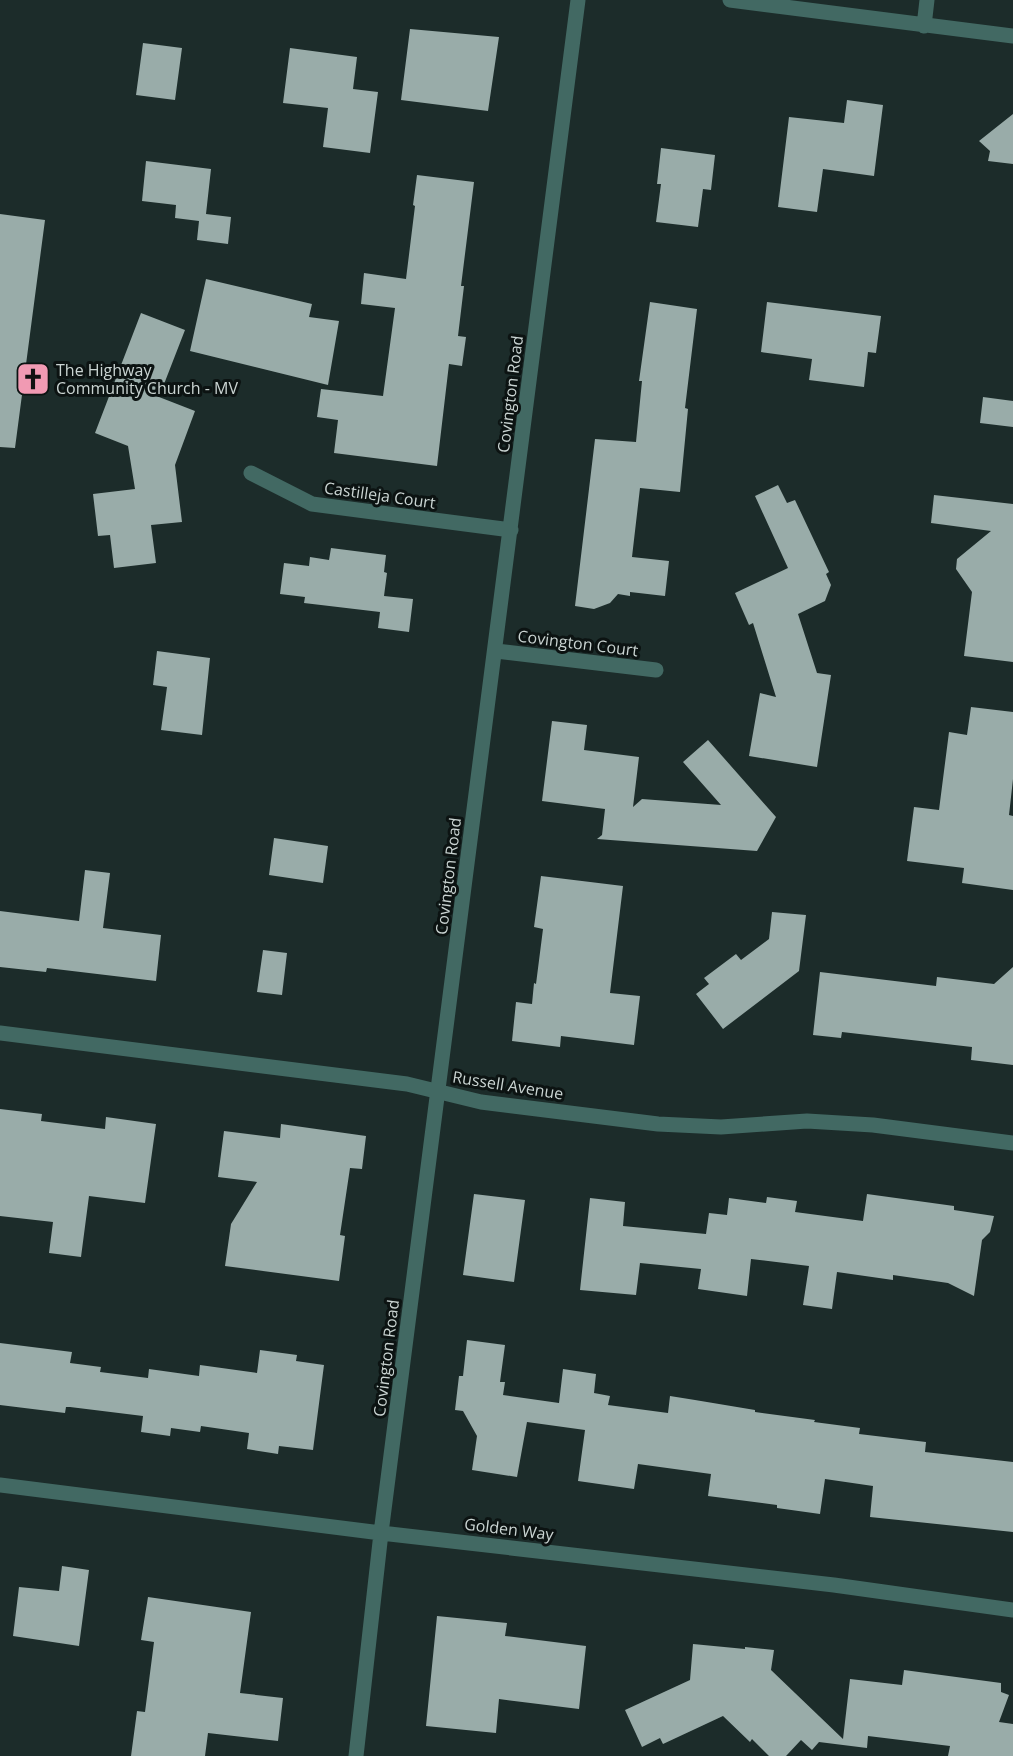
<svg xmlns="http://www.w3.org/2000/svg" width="1013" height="1756" font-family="'Open Sans',sans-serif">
<rect width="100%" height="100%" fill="#1c2c2a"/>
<!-- building -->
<path fill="#99aca9" d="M 410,29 L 499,37 L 488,111 L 401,100 Z
M 143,43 L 182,48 L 175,100 L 136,95 Z
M 290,48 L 357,57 L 353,89 L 378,92 L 370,153 L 323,147 L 328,108 L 283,103 Z
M 847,100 L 883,105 L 874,176 L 823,169 L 817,212 L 778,207 L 789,117 L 844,123 Z
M 1013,114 L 1013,164 L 988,161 L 990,151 L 979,141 Z
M 661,148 L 715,155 L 711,190 L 703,189 L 698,227 L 656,222 L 661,184 L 657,184 Z
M 146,161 L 211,169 L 206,214 L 231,217 L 228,244 L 197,240 L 199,221 L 175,218 L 176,205 L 142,201 Z
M 417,175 L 474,182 L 461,286 L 464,286 L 458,336 L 466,337 L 462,366 L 449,364 L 437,466 L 334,453 L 338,420 L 317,417 L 321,389 L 383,396 L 395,308 L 361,304 L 364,273 L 406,279 L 415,206 L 413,205 Z
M 0,214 L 45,220 L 15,448 L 0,447 Z
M 206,279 L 312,304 L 309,317 L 339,321 L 328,385 L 190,351 Z
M 650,302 L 697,309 L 685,408 L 688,409 L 680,492 L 640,488 L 632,557 L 669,561 L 665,596 L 630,592 L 630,596 L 618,594 L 610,603 L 594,609 L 575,606 L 595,439 L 636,442 L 642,381 L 639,381 Z
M 767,302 L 881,316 L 876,353 L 868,352 L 864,387 L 809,380 L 812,359 L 761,352 Z
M 141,313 L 185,330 L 159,397 L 195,411 L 175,465 L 182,522 L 151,525 L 156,563 L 114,568 L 110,535 L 98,536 L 93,494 L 135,489 L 128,446 L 95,433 Z
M 983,397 L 1013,401 L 1013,427 L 980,423 Z
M 778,485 L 787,503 L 795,500 L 829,572 L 826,574 L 831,585 L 825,601 L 798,614 L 817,673 L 831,675 L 817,767 L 749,756 L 760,693 L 776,697 L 753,623 L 749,625 L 735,593 L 788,568 L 755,496 Z
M 934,495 L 1013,504 L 1013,662 L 964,656 L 972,592 L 956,569 L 957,559 L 991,531 L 931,523 Z
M 331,548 L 386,555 L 384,572 L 387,573 L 384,596 L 413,599 L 409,632 L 378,628 L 380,612 L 304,603 L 305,597 L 280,594 L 284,563 L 309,566 L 310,557 L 329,560 Z
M 157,651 L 210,658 L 202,735 L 161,730 L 167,687 L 153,685 Z
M 971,707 L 1013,712 L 1013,779 L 1009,815 L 1013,816 L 1013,890 L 962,883 L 964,868 L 907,861 L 914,807 L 939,810 L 949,732 L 967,735 Z
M 552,721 L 587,725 L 584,750 L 639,757 L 633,807 L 642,799 L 721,805 L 683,762 L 708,740 L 776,817 L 757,851 L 597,839 L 602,835 L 605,809 L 542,801 Z
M 274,838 L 328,846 L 323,883 L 269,875 Z
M 85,870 L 110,873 L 103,928 L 161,935 L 156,981 L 47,968 L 46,972 L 0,967 L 0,911 L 79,921 Z
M 541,876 L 623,886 L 610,993 L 640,996 L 634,1045 L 561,1036 L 560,1047 L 512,1041 L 516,1002 L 532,1004 L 534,983 L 536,984 L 543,929 L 534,927 Z
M 772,912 L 806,915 L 799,971 L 723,1029 L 696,994 L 709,984 L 704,978 L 736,954 L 741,960 L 769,939 Z
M 263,950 L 287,953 L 282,995 L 257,992 Z
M 1013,967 L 1013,1065 L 971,1060 L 972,1047 L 842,1032 L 841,1038 L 813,1035 L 820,972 L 936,986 L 937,977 L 994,984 Z
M 0,1109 L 42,1114 L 41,1121 L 105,1129 L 106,1117 L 156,1124 L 145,1203 L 89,1196 L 81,1257 L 49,1253 L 53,1222 L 0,1216 Z
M 281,1124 L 366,1136 L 362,1169 L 350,1168 L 340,1235 L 345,1236 L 339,1281 L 225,1266 L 231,1224 L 257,1182 L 218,1177 L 224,1131 L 280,1138 Z
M 474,1194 L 525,1200 L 514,1282 L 463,1275 Z
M 867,1194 L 954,1206 L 954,1210 L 994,1216 L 990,1232 L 982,1240 L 974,1296 L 948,1283 L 893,1275 L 893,1280 L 837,1272 L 832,1309 L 803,1305 L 809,1266 L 751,1259 L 747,1296 L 698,1289 L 701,1269 L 640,1263 L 636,1295 L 580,1290 L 590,1198 L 625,1202 L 623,1226 L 706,1234 L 709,1213 L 727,1215 L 729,1198 L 766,1203 L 767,1197 L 797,1201 L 795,1212 L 863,1221 Z
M 467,1340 L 505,1345 L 500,1382 L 505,1382 L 503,1395 L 559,1403 L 563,1369 L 596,1374 L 594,1393 L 610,1396 L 608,1405 L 668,1413 L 670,1396 L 695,1400 L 755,1410 L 755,1412 L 815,1420 L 814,1422 L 860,1428 L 859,1434 L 926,1442 L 925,1452 L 1013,1462 L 1013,1532 L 870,1517 L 873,1486 L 825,1479 L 820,1514 L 777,1508 L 777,1505 L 708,1496 L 711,1474 L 638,1464 L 634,1489 L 578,1481 L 585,1430 L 527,1422 L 517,1477 L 472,1470 L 477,1436 L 463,1411 L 455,1410 L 459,1376 L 463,1376 Z
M 0,1343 L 72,1352 L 70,1363 L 101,1367 L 100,1372 L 148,1378 L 149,1369 L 199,1376 L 200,1365 L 257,1373 L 260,1350 L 297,1355 L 296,1361 L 324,1365 L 313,1450 L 279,1446 L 278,1454 L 247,1449 L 249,1433 L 201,1426 L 200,1432 L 171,1428 L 170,1436 L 141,1432 L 143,1416 L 70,1407 L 66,1407 L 65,1413 L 0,1405 Z
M 62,1566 L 89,1570 L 79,1646 L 13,1636 L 19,1587 L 59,1591 Z
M 148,1597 L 251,1612 L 240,1693 L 283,1698 L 278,1741 L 208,1733 L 205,1756 L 131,1756 L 137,1711 L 145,1712 L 154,1642 L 141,1640 Z
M 437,1616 L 507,1623 L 505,1636 L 586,1646 L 579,1709 L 499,1699 L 496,1733 L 426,1726 Z
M 693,1644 L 745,1649 L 745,1647 L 774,1650 L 771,1670 L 843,1739 L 850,1679 L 902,1685 L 904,1670 L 1001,1683 L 1001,1692 L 1009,1695 L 999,1722 L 1013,1724 L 1013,1756 L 948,1756 L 950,1746 L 868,1736 L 867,1748 L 819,1742 L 812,1750 L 801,1740 L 786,1756 L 769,1756 L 752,1739 L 750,1742 L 723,1716 L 663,1744 L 660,1738 L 642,1747 L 625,1710 L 690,1680 Z"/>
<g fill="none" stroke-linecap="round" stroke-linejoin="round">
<!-- minor -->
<path stroke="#426963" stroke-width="15" d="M 730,0 L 1013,36
M 924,26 L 927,0
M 251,473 L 312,504 L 511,530
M 496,651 L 656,670
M 0,1033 L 407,1084 L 481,1102 L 658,1124 L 721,1127 L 807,1121 L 873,1125 L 1013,1143
M 0,1485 L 381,1533 L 834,1585 L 1013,1610
M 356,1756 L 381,1533 L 578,0"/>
</g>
<!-- icons -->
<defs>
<symbol id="church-square" viewBox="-11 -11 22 22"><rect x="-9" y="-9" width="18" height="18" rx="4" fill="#f19ab3" stroke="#0c1312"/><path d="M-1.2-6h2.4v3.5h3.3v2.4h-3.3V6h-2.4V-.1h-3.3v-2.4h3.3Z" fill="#111"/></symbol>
</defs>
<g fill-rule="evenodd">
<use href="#church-square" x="14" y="360" width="38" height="38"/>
</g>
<g text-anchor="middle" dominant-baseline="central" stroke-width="6" stroke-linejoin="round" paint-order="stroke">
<!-- poi labels -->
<g font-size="16" fill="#cad4d2" stroke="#0c1312" text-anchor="start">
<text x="56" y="370">The Highway<tspan x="56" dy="18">Community Church - MV</tspan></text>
</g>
<!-- street labels -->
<g font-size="16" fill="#cad4d2" stroke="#0c1312">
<text transform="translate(510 394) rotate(-83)">Covington Road</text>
<text transform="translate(380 495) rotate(8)">Castilleja Court</text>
<text transform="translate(578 643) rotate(7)">Covington Court</text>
<text transform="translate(448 876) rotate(-83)">Covington Road</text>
<text transform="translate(508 1085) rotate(9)">Russell Avenue</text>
<text transform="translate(386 1358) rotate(-83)">Covington Road</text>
<text transform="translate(509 1529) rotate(7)">Golden Way</text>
</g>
</g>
</svg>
